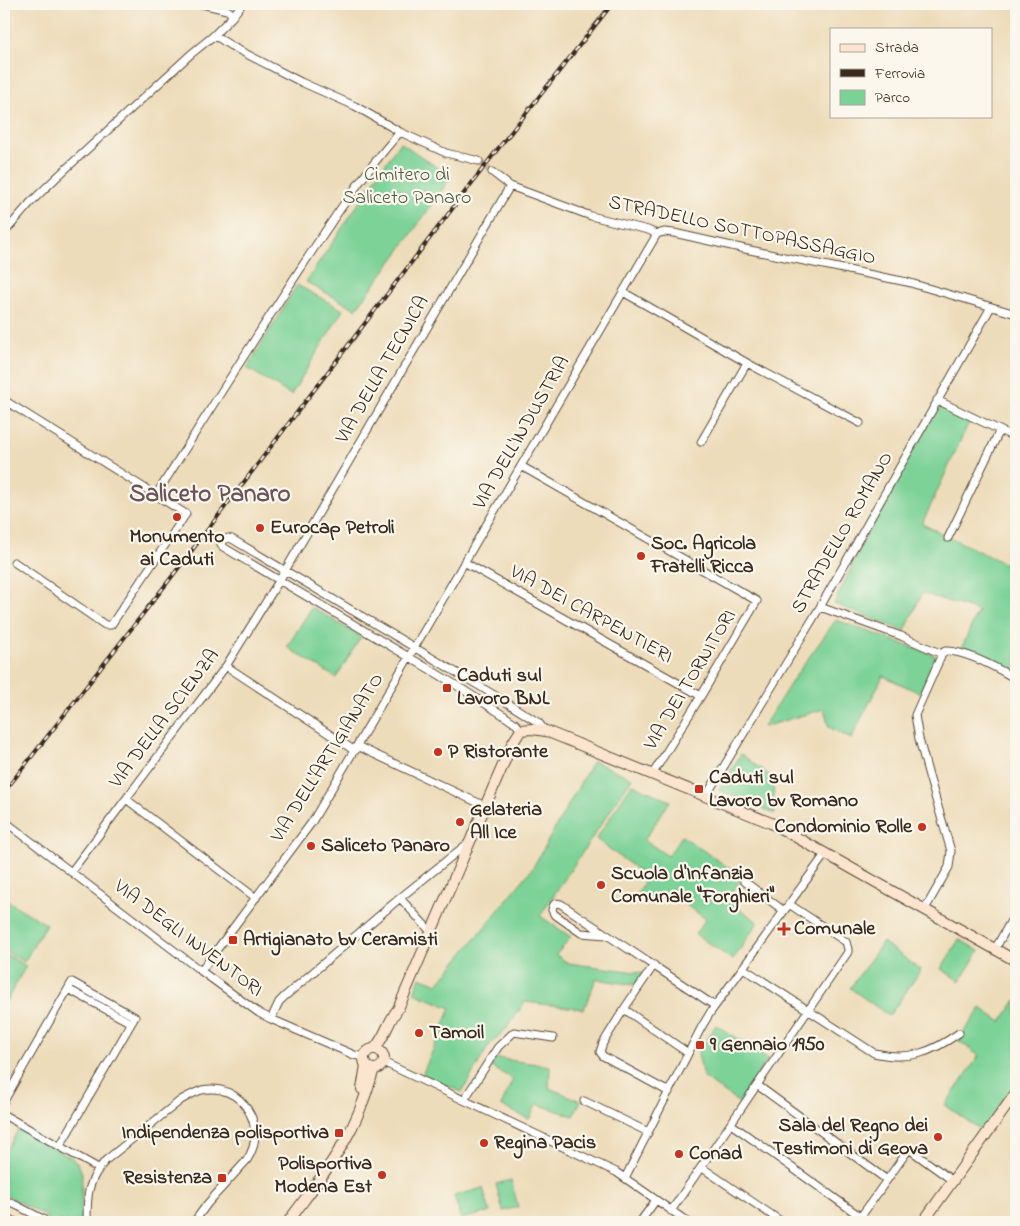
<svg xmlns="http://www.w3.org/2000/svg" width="1020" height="1226" font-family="'Indie Flower',sans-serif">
<rect width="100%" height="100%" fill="#fbf7ec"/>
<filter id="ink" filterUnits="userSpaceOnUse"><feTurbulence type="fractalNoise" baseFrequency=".02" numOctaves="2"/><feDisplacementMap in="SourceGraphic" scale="10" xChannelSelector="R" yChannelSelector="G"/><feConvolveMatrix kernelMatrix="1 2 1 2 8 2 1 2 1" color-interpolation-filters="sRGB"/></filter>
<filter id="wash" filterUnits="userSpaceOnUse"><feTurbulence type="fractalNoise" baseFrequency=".0096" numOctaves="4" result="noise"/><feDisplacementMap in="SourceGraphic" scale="20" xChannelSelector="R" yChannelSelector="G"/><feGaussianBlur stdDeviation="1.12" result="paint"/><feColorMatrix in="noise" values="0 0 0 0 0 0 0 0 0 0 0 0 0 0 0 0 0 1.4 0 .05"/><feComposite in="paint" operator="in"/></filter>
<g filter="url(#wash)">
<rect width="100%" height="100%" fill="#eddcba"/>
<!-- green -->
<path fill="#7bd297" stroke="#5b7e5a" d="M 400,142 L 451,177 L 406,242 L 356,309 L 306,282 Z
M 297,285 L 343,310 L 291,395 L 247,368 Z
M 939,405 L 970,420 L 922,524 L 1016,569 L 1016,672 L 982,654 L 962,647 L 978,611 L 922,593 L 905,631 L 834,604 L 868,531 L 937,407 Z
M 312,607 L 361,637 L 336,678 L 287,647 Z
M 836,620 L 937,656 L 920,693 L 883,676 L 851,739 L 829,727 L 824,709 L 763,727 L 794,678 Z
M 741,754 L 769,775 L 773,781 L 775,814 L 719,790 Z
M 593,761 L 632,778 L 540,916 L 571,937 L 556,955 L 568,963 L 643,973 L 635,985 L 596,979 L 584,1009 L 525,1002 L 507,1028 L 489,1045 L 462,1092 L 422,1075 L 451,1008 L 414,993 L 420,977 L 438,984 L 532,869 Z
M 632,784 L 670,801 L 644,840 L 668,856 L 682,836 L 742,877 L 727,900 L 758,922 L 733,960 L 695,934 L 706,919 L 673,896 L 636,896 L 647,877 L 596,839 Z
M 4,899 L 46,924 L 24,962 L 4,950 Z
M 959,939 L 979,951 L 960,981 L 941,969 Z
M 883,942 L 921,970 L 889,1016 L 850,988 Z
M 4,953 L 26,966 L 4,1005 Z
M 1016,1000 L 1016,1083 L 982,1131 L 945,1105 L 979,1056 L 958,1040 L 981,1008 L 1001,1022 Z
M 716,1025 L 768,1059 L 739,1103 L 703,1077 L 698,1053 Z
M 495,1058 L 550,1066 L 549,1088 L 581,1101 L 573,1116 L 537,1104 L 529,1119 L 501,1106 L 513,1079 L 491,1067 Z
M 19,1128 L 70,1157 L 78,1163 L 82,1173 L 81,1222 L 45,1222 L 47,1217 L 4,1194 L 4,1178 L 5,1175 L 4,1174 L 4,1155 Z
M 511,1180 L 518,1207 L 503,1211 L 496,1184 Z
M 483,1188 L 490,1212 L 461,1219 L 454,1196 Z"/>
</g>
<g filter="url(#ink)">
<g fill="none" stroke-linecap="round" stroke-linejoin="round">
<!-- street-tunnel -->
<path stroke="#c9b89b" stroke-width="7" stroke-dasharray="7 3.5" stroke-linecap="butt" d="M 479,161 L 492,172"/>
<defs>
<path id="street" d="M 202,4 L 227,10 L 230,12 L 232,17
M 212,37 L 232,17 L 242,4
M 492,172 L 510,186 L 591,216 L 648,230 L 657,234 L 664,232 L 674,233 L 745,249 L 907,282 L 1016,314
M 4,233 L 31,202 L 57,177 L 191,54 L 212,37 L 219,38 L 231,46 L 301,82 L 355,106 L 400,132 L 446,153 L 479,161
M 623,292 L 747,363 L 860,423
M 4,400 L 186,514 L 111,625 L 105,625 L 14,562
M 937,400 L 1016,438
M 701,442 L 747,363
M 521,466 L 757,601 L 701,696 L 652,775
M 156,495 C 203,421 249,347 297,274 C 329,225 361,176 400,132
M 948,538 L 1000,430
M 464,562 L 701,696
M 820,607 L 901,636 L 942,654 L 945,651 C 965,650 999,669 1016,679
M 226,666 L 355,751
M 521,730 L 516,724 L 503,715 L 451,682 L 223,547 L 221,544 L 224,540 L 228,538 L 232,539 L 501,699 L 539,723 L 545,731
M 357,746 L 485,806
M 706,796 L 820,607 L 991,307
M 126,799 L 256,898
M 7,823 L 201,971 L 259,1013 L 271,1019 L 354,1055 L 364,1057
M 71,872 L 226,666 L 279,581 L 510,186
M 744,881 L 784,911
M 400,898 L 431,932
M 925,909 L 949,867 L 951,851 L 929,776 L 919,739 L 915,715 L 942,654
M 606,935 L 581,933 L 554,914 L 552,910 C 553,904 555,902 561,904 C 612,939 664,972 715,1006
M 995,949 L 1016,912
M 654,965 L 624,1009 L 603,1043 L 600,1052 L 603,1056 L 669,1092
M 743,968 L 874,1053 C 909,1061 931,1053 959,1033
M 201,971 L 312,822 L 657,234
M 68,989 L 131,1023
M 624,1009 L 688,1053
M 271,1019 L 279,1002 L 284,997 L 400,898 L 467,844
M 383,1062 L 616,1172 L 688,1222
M 757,1085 L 887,1180
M 464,1100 L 498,1047 L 514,1032 L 553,1038
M 4,1101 L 72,982 L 135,1017 L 60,1146
M 584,1101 L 648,1132
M 4,1115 L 98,1168
M 731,1124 L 861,1217
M 701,1167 L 782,1222
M 625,1178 L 701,1028 L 710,1013 L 826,853
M 4,1199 L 43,1219 L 41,1222
M 671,1211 L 848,952 L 848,949 L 846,942 L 789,904
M 12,1220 L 15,1222
M 87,1222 C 87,1195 87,1181 106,1160 L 181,1100 C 188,1096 195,1092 202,1090 C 242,1082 269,1127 247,1160 L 208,1203 L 194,1222
M 640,1222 L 656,1200
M 857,1222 L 909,1149 L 953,1181"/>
<path id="secondary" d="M 374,1049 C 385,1038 388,1021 398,1009 L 512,744 L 521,730 L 532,729 L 546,731 L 771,823 L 1016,961
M364 1059a10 10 0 1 1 20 0a10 10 0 1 1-20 0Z
M 362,1089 L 366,1065
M 288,1222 C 309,1193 332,1165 349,1133 C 360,1113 367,1091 374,1069
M 923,1222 L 1016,1093"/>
</defs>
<!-- street casing -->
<use href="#street" stroke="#564535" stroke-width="9"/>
<!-- secondary casing -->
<use href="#secondary" stroke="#564535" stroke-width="12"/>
<!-- street -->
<use href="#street" stroke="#fff" stroke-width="7"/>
<!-- secondary -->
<use href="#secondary" stroke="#fce5cf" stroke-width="10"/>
<defs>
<path id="rail" d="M 4,792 L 167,583 L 497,150 L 612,4"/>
</defs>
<!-- rail casing -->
<use href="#rail" stroke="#3b2a1e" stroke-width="4"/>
<!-- rail -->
<use href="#rail" stroke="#fbf7ec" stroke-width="2" stroke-dasharray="5.5" stroke-linecap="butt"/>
</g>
</g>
<!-- markers -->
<g fill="#c8321e" stroke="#fbf7ec" stroke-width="2">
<circle cx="177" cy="517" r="5"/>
<circle cx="260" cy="528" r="5"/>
<circle cx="641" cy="556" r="5"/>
<rect x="442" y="683" width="10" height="10" rx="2.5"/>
<circle cx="438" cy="752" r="5"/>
<rect x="694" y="784" width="10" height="10" rx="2.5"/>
<circle cx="460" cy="822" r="5"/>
<circle cx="922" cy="827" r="5"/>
<circle cx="311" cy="846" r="5"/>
<circle cx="601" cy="885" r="5"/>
<path d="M781.5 921.5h5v5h5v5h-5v5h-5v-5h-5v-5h5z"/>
<rect x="228" y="935" width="10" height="10" rx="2.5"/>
<circle cx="419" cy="1033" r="5"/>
<rect x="695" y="1040" width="10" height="10" rx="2.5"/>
<rect x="334" y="1128" width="10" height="10" rx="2.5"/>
<circle cx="938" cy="1137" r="5"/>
<circle cx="484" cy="1143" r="5"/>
<circle cx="679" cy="1154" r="5"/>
<circle cx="382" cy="1175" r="5"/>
<rect x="217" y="1173" width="10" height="10" rx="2.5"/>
</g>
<g text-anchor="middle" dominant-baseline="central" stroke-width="4.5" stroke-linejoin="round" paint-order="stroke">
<!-- park labels -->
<g font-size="20" fill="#4e5c42" stroke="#fbf7ec">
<text x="407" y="175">Cimitero di<tspan x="407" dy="23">Saliceto Panaro</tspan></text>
</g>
<!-- street labels -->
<g font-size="20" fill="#3b2a1e" stroke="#fbf7ec">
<text transform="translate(742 231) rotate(12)">STRADELLO SOTTOPASSAGGIO</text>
<text transform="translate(383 370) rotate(-60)">VIA DELLA TECNICA</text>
<text transform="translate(522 433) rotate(-60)">VIA DELL'INDUSTRIA</text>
<text transform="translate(843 533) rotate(-60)">STRADELLO ROMANO</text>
<text transform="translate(591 615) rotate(29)">VIA DEI CARPENTIERI</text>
<text transform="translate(691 680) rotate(-59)">VIA DEI TORNITORI</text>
<text transform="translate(165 719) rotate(-53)">VIA DELLA SCIENZA</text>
<text transform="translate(328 758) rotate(-58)">VIA DELL'ARTIGIANATO</text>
<text transform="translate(188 939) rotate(37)">VIA DEGLI INVENTORI</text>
</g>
<!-- poi labels -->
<g font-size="20" font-weight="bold" fill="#3b2a1e" stroke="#fbf7ec" text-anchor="start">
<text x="270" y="528">Eurocap Petroli</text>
<text x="177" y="537" text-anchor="middle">Monumento<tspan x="177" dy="23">ai Caduti</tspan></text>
<text x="651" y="544">Soc. Agricola<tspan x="651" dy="23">Fratelli Ricca</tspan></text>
<text x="457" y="676">Caduti sul<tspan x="457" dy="23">Lavoro BNL</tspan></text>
<text x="448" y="752">P Ristorante</text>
<text x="709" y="778">Caduti sul<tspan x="709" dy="23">Lavoro bv Romano</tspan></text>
<text x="470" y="810">Gelateria<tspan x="470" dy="23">All Ice</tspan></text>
<text x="912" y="827" text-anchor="end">Condominio Rolle</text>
<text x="321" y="846">Saliceto Panaro</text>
<text x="611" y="874">Scuola d'Infanzia<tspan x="611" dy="23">Comunale "Forghieri"</tspan></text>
<text x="794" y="929">Comunale</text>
<text x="243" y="940">Artigianato bv Ceramisti</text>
<text x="429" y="1033">Tamoil</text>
<text x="710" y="1045">9 Gennaio 1950</text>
<text x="928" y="1126" text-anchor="end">Sala del Regno dei<tspan x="928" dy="23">Testimoni di Geova</tspan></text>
<text x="329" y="1133" text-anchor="end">Indipendenza polisportiva</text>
<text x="494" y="1143">Regina Pacis</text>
<text x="689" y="1154">Conad</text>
<text x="372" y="1164" text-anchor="end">Polisportiva<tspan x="372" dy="23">Modena Est</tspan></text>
<text x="212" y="1178" text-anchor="end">Resistenza</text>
</g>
<!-- district labels -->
<g font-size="25" font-weight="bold" fill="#69545e" stroke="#fbf7ec">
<text x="210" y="495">Saliceto Panaro</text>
</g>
</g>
<!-- margin -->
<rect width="1020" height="1226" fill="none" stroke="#fbf7ec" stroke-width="20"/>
<!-- legend -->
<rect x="830" y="28" width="162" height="90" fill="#fbf7ec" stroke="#aea59a"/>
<rect x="840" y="44" width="25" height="8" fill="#fce5cf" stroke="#aea59a"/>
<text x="875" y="52" font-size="15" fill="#3b2a1e">Strada</text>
<rect x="840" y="69" width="25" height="8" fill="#3b2a1e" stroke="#aea59a"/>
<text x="875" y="78" font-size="15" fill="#3b2a1e">Ferrovia</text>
<rect x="840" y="90" width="25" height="15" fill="#7bd297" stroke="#aea59a"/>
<text x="875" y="102" font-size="15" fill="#3b2a1e">Parco</text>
</svg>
